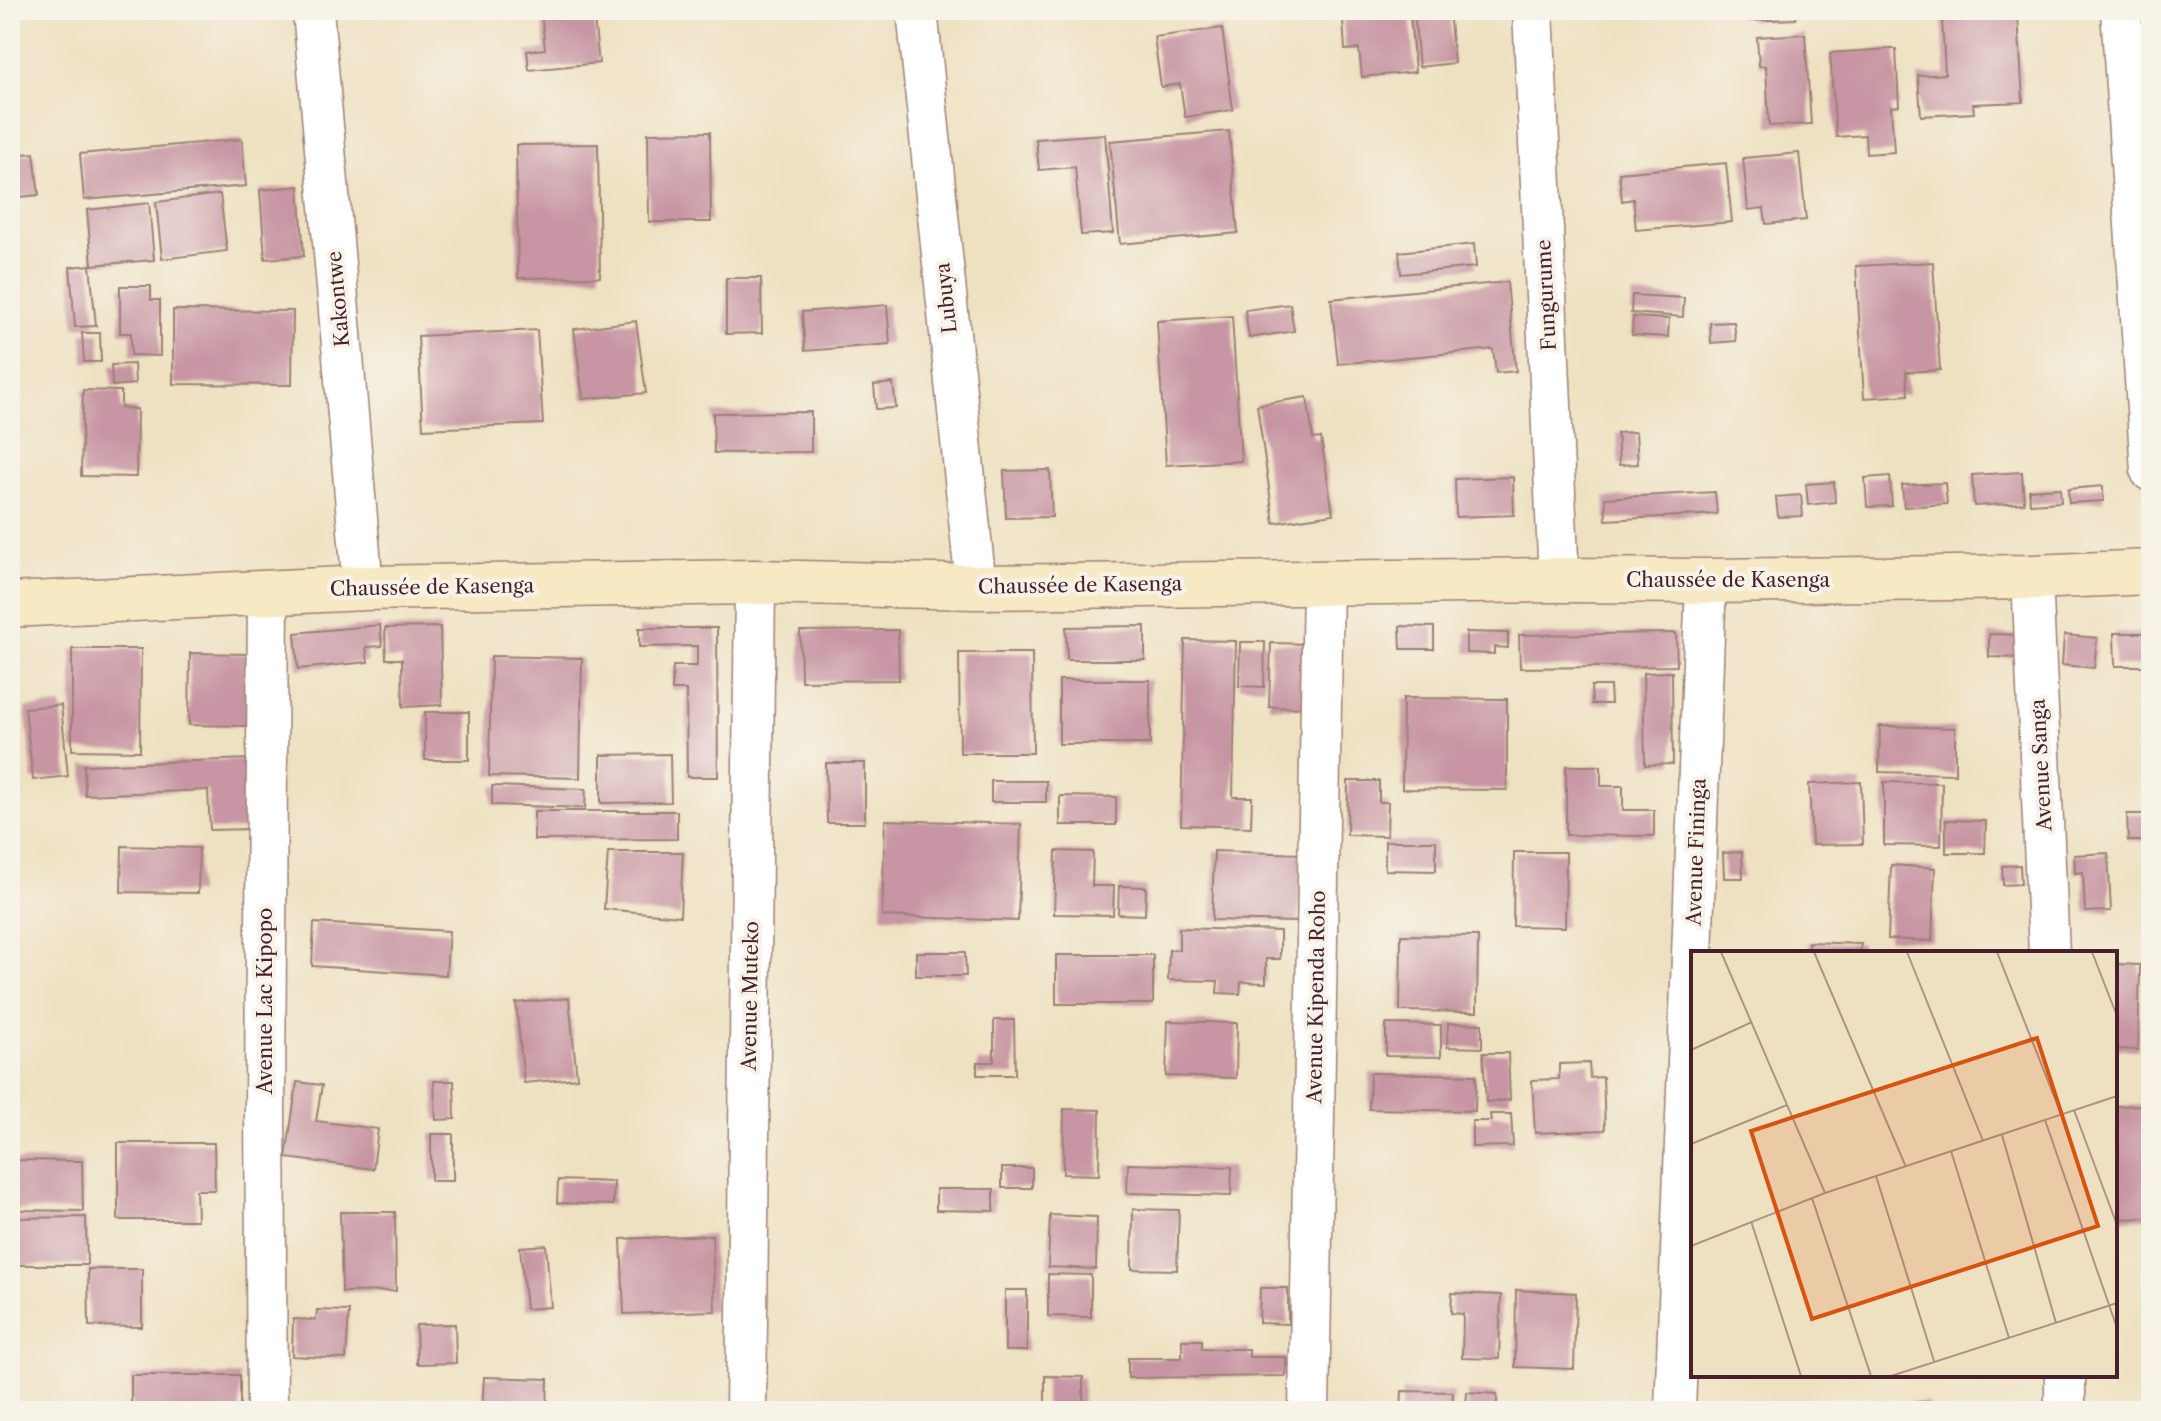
<svg xmlns="http://www.w3.org/2000/svg" width="2161" height="1421" font-family="'Libre Caslon Text',serif">
<rect width="100%" height="100%" fill="#f7f3e8"/>
<filter id="ink" filterUnits="userSpaceOnUse"><feTurbulence type="fractalNoise" baseFrequency=".0125" numOctaves="2"/><feDisplacementMap in="SourceGraphic" scale="16" xChannelSelector="R" yChannelSelector="G"/><feConvolveMatrix kernelMatrix="1 2 1 2 8 2 1 2 1" color-interpolation-filters="sRGB"/></filter>
<filter id="wash" filterUnits="userSpaceOnUse"><feTurbulence type="fractalNoise" baseFrequency=".006" numOctaves="4" result="noise"/><feDisplacementMap in="SourceGraphic" scale="32" xChannelSelector="R" yChannelSelector="G"/><feGaussianBlur stdDeviation="1.8" result="paint"/><feColorMatrix in="noise" values="0 0 0 0 0 0 0 0 0 0 0 0 0 0 0 0 0 1.4 0 .05"/><feComposite in="paint" operator="in"/></filter>
<g filter="url(#wash)">
<rect width="100%" height="100%" fill="#eee1c1"/>
<g id="blocks">
<!-- building -->
<path fill="#c795a3" d="M 541,10 L 593,10 L 599,63 L 529,70 L 527,51 L 545,49 Z
M 1414,10 L 1449,10 L 1454,63 L 1419,67 Z
M 1748,10 L 1796,10 L 1796,19 L 1749,21 Z
M 1410,13 L 1415,72 L 1362,77 L 1359,49 L 1345,50 L 1343,20 Z
M 2018,15 L 2023,102 L 1973,104 L 1974,113 L 1921,116 L 1918,76 L 1945,74 L 1942,19 Z
M 1222,28 L 1233,110 L 1185,117 L 1180,84 L 1161,87 L 1154,37 Z
M 1805,34 L 1811,124 L 1769,126 L 1766,66 L 1759,66 L 1757,37 Z
M 1888,49 L 1896,49 L 1899,106 L 1891,107 L 1894,152 L 1866,154 L 1865,135 L 1836,137 L 1830,53 Z
M 1229,131 L 1238,233 L 1120,244 L 1110,141 Z
M 710,132 L 711,222 L 649,222 L 648,133 Z
M 1105,134 L 1113,233 L 1081,235 L 1075,167 L 1039,170 L 1036,139 Z
M 242,139 L 246,186 L 84,200 L 80,154 Z
M 598,144 L 600,277 L 518,278 L 516,145 Z
M 34,153 L 39,195 L 10,198 L 10,155 Z
M 1799,153 L 1806,220 L 1766,224 L 1764,208 L 1748,210 L 1743,158 Z
M 1726,163 L 1732,222 L 1636,230 L 1633,199 L 1622,201 L 1619,173 Z
M 299,186 L 304,256 L 265,259 L 260,190 Z
M 220,194 L 227,251 L 162,259 L 156,202 Z
M 149,203 L 154,260 L 92,265 L 87,210 Z
M 1474,244 L 1476,267 L 1401,274 L 1399,252 Z
M 1933,262 L 1940,370 L 1906,372 L 1908,395 L 1864,398 L 1856,266 Z
M 90,265 L 96,326 L 75,327 L 70,267 Z
M 726,278 L 761,278 L 762,333 L 726,334 Z
M 1507,282 L 1516,371 L 1496,373 L 1493,349 L 1338,364 L 1331,299 Z
M 120,286 L 151,286 L 151,300 L 160,300 L 160,356 L 131,355 L 131,333 L 120,333 Z
M 1632,295 L 1684,298 L 1683,317 L 1631,313 Z
M 1290,304 L 1294,331 L 1249,338 L 1245,310 Z
M 887,305 L 890,344 L 805,351 L 802,312 Z
M 173,310 L 293,311 L 292,385 L 173,384 Z
M 1232,316 L 1241,461 L 1166,465 L 1157,321 Z
M 1633,317 L 1669,319 L 1668,337 L 1632,335 Z
M 636,321 L 646,393 L 583,399 L 574,329 Z
M 1734,322 L 1736,341 L 1711,343 L 1710,323 Z
M 537,330 L 543,424 L 423,429 L 418,336 Z
M 82,333 L 100,333 L 101,362 L 84,362 Z
M 134,364 L 135,384 L 112,386 L 111,365 Z
M 893,383 L 896,408 L 876,409 L 874,385 Z
M 83,390 L 121,391 L 121,408 L 137,409 L 136,477 L 81,476 Z
M 1307,397 L 1313,439 L 1321,438 L 1333,514 L 1274,523 L 1257,405 Z
M 811,412 L 811,452 L 714,453 L 713,413 Z
M 1636,432 L 1638,464 L 1619,465 L 1617,433 Z
M 1050,470 L 1052,517 L 1006,518 L 1004,471 Z
M 2022,472 L 2024,503 L 1974,506 L 1972,475 Z
M 1890,476 L 1892,506 L 1867,507 L 1865,478 Z
M 1513,477 L 1514,515 L 1456,517 L 1455,479 Z
M 1834,482 L 1835,502 L 1808,505 L 1806,484 Z
M 1945,483 L 1947,504 L 1904,507 L 1902,485 Z
M 2103,486 L 2103,501 L 2069,503 L 2068,489 Z
M 2060,488 L 2061,502 L 2030,504 L 2029,490 Z
M 1715,492 L 1717,514 L 1606,520 L 1605,498 Z
M 1801,495 L 1803,516 L 1778,517 L 1776,497 Z
M 380,625 L 382,646 L 366,647 L 368,662 L 298,669 L 295,633 Z
M 1145,626 L 1145,660 L 1067,660 L 1066,627 Z
M 1400,626 L 1434,627 L 1434,649 L 1401,649 Z
M 440,627 L 442,705 L 403,707 L 402,659 L 386,659 L 385,628 Z
M 639,628 L 717,628 L 718,777 L 687,777 L 686,690 L 672,690 L 673,666 L 697,666 L 697,646 L 639,647 Z
M 898,630 L 899,680 L 801,681 L 800,631 Z
M 1466,632 L 1508,633 L 1508,648 L 1494,647 L 1494,654 L 1466,653 Z
M 1676,633 L 1677,666 L 1520,668 L 1519,635 Z
M 2114,633 L 2151,633 L 2151,666 L 2115,666 Z
M 1989,634 L 2026,635 L 2026,658 L 1989,657 Z
M 2064,635 L 2097,638 L 2094,668 L 2062,665 Z
M 1185,640 L 1236,641 L 1233,797 L 1252,797 L 1251,827 L 1181,825 Z
M 1240,642 L 1265,642 L 1264,687 L 1239,686 Z
M 1271,643 L 1310,644 L 1309,708 L 1269,707 Z
M 72,649 L 141,649 L 140,751 L 72,750 Z
M 190,653 L 247,654 L 247,726 L 189,725 Z
M 959,653 L 1032,653 L 1033,753 L 960,753 Z
M 491,656 L 582,658 L 580,778 L 489,776 Z
M 1672,672 L 1673,764 L 1645,765 L 1643,673 Z
M 1059,680 L 1150,680 L 1150,744 L 1059,744 Z
M 1591,686 L 1610,686 L 1611,704 L 1592,704 Z
M 1403,698 L 1507,699 L 1507,790 L 1402,789 Z
M 61,705 L 68,776 L 33,780 L 25,708 Z
M 425,712 L 469,712 L 469,760 L 425,760 Z
M 1880,726 L 1955,728 L 1955,774 L 1879,772 Z
M 670,754 L 671,802 L 601,803 L 601,755 Z
M 250,759 L 253,829 L 210,830 L 208,790 L 85,795 L 84,765 Z
M 826,763 L 865,763 L 865,823 L 827,823 Z
M 1566,766 L 1601,766 L 1601,786 L 1623,786 L 1623,810 L 1654,810 L 1654,836 L 1566,835 Z
M 991,781 L 1046,781 L 1046,802 L 991,802 Z
M 1348,781 L 1379,781 L 1379,802 L 1388,802 L 1387,836 L 1347,835 Z
M 1861,782 L 1863,844 L 1812,845 L 1809,784 Z
M 1884,782 L 1942,783 L 1941,846 L 1884,845 Z
M 492,786 L 586,789 L 585,808 L 492,805 Z
M 1060,796 L 1116,797 L 1116,825 L 1060,825 Z
M 534,811 L 677,811 L 677,839 L 534,840 Z
M 2127,814 L 2144,814 L 2145,841 L 2128,841 Z
M 885,820 L 1021,824 L 1018,921 L 882,916 Z
M 1946,820 L 1986,821 L 1985,853 L 1946,853 Z
M 1385,841 L 1436,841 L 1436,871 L 1385,870 Z
M 122,846 L 199,848 L 198,893 L 121,892 Z
M 1056,851 L 1093,852 L 1092,886 L 1114,886 L 1113,915 L 1054,914 Z
M 1214,851 L 1301,854 L 1299,922 L 1212,920 Z
M 608,852 L 683,852 L 680,916 L 604,909 Z
M 1514,852 L 1566,852 L 1565,927 L 1513,926 Z
M 1742,852 L 1743,878 L 1724,878 L 1723,853 Z
M 2108,853 L 2111,911 L 2085,912 L 2083,872 L 2075,873 L 2074,855 Z
M 1891,865 L 1935,868 L 1932,941 L 1888,939 Z
M 2020,865 L 2021,884 L 2003,885 L 2002,866 Z
M 1119,886 L 1146,887 L 1145,915 L 1118,914 Z
M 314,923 L 449,931 L 446,975 L 312,966 Z
M 1179,928 L 1280,931 L 1280,959 L 1266,959 L 1266,983 L 1241,982 L 1240,994 L 1217,993 L 1218,981 L 1168,980 L 1169,950 L 1179,950 Z
M 1401,935 L 1478,936 L 1477,1012 L 1400,1011 Z
M 1808,942 L 1861,944 L 1860,953 L 1808,953 Z
M 916,952 L 965,952 L 966,976 L 916,976 Z
M 1056,955 L 1153,955 L 1153,1004 L 1056,1004 Z
M 2115,964 L 2140,965 L 2138,1050 L 2115,1049 Z
M 569,998 L 577,1078 L 524,1083 L 516,1003 Z
M 994,1020 L 1014,1020 L 1015,1075 L 977,1075 L 977,1062 L 994,1062 Z
M 1168,1021 L 1237,1023 L 1236,1078 L 1166,1076 Z
M 1448,1023 L 1482,1024 L 1482,1048 L 1447,1047 Z
M 1386,1024 L 1441,1025 L 1441,1057 L 1386,1056 Z
M 1483,1053 L 1508,1053 L 1510,1100 L 1486,1102 Z
M 1589,1063 L 1590,1078 L 1603,1077 L 1605,1130 L 1535,1133 L 1532,1080 L 1559,1079 L 1559,1064 Z
M 1370,1073 L 1476,1075 L 1475,1111 L 1369,1109 Z
M 434,1081 L 454,1081 L 455,1119 L 436,1120 Z
M 297,1082 L 322,1085 L 316,1121 L 378,1129 L 373,1169 L 286,1158 Z
M 2146,1105 L 2150,1218 L 2115,1219 L 2115,1106 Z
M 1064,1109 L 1100,1110 L 1099,1175 L 1063,1174 Z
M 1490,1114 L 1511,1114 L 1513,1146 L 1472,1147 L 1472,1121 L 1491,1121 Z
M 431,1134 L 453,1134 L 453,1181 L 431,1181 Z
M 118,1143 L 214,1143 L 215,1190 L 196,1190 L 197,1220 L 118,1220 Z
M 10,1160 L 82,1161 L 83,1211 L 10,1210 Z
M 1128,1164 L 1232,1167 L 1231,1196 L 1127,1193 Z
M 1002,1168 L 1032,1168 L 1032,1188 L 1002,1188 Z
M 558,1180 L 614,1182 L 613,1205 L 557,1203 Z
M 936,1189 L 994,1189 L 994,1211 L 936,1210 Z
M 1133,1209 L 1179,1210 L 1177,1270 L 1132,1269 Z
M 340,1212 L 395,1212 L 396,1291 L 342,1292 Z
M 1050,1215 L 1097,1217 L 1096,1269 L 1048,1267 Z
M 86,1217 L 87,1265 L 10,1265 L 10,1218 Z
M 712,1235 L 715,1311 L 624,1314 L 621,1239 Z
M 546,1245 L 551,1307 L 526,1309 L 520,1247 Z
M 88,1269 L 142,1269 L 142,1327 L 89,1326 Z
M 1048,1274 L 1091,1275 L 1091,1317 L 1048,1316 Z
M 1260,1288 L 1288,1288 L 1288,1324 L 1259,1323 Z
M 1005,1290 L 1027,1290 L 1027,1351 L 1005,1351 Z
M 1516,1290 L 1576,1293 L 1574,1369 L 1515,1367 Z
M 1452,1293 L 1501,1295 L 1499,1359 L 1462,1358 L 1463,1314 L 1451,1313 Z
M 317,1310 L 349,1311 L 346,1359 L 292,1356 L 293,1319 L 316,1320 Z
M 455,1324 L 456,1363 L 417,1364 L 416,1325 Z
M 1182,1340 L 1202,1340 L 1202,1349 L 1249,1349 L 1249,1357 L 1286,1357 L 1286,1376 L 1128,1378 L 1128,1358 L 1182,1358 Z
M 131,1375 L 240,1375 L 240,1411 L 131,1411 Z
M 1045,1376 L 1083,1377 L 1083,1411 L 1045,1411 Z
M 484,1377 L 548,1379 L 547,1411 L 482,1411 Z
M 1402,1391 L 1453,1392 L 1452,1411 L 1401,1411 Z
M 1467,1392 L 1497,1394 L 1497,1411 L 1466,1411 Z
M 1928,1402 L 1928,1411 L 1873,1411 L 1873,1404 Z
M 1848,1405 L 1849,1411 L 1767,1411 L 1767,1407 Z"/>
</g>
</g>
<g filter="url(#ink)">
<use href="#blocks" fill-opacity="0" stroke="#9c8076" stroke-width="2"/>
<g fill="none" stroke-linecap="round" stroke-linejoin="round">
<defs>
<path id="street" d="M 313,10 L 363,588
M 917,10 L 976,587
M 1533,10 L 1559,580
M 2121,10 L 2151,471
M 2032,577 L 2049,953
M 267,1411 L 265,1109 L 268,591
M 746,1411 L 755,582
M 1309,1411 L 1323,583
M 1675,1411 L 1706,581
M 2065,1411 L 2065,1375"/>
<path id="secondary" d="M 10,605 L 363,588 L 755,582 L 976,587 L 1559,580 L 1706,581 L 2032,577 L 2151,572"/>
</defs>
<!-- street casing -->
<use href="#street" stroke="#9c8076" stroke-width="43"/>
<!-- secondary casing -->
<use href="#secondary" stroke="#9c8076" stroke-width="47"/>
<!-- street -->
<use href="#street" stroke="#fff" stroke-width="40"/>
<!-- secondary -->
<use href="#secondary" stroke="#f7e9c3" stroke-width="44"/>
</g>
</g>
<g text-anchor="middle" dominant-baseline="central" stroke-width="8" stroke-linejoin="round" paint-order="stroke">
<!-- street labels -->
<g font-size="20" fill="#4a1f2b" stroke="#f7f3e8">
<text transform="translate(1546 295) rotate(-93)">Fungurume</text>
<text transform="translate(946 298) rotate(-96)">Lubuya</text>
<text transform="translate(338 299) rotate(-95)">Kakontwe</text>
<text x="1728" y="580">Chaussée de Kasenga</text>
<text transform="translate(1080 585) rotate(-1)">Chaussée de Kasenga</text>
<text transform="translate(432 587) rotate(-1)">Chaussée de Kasenga</text>
<text transform="translate(2041 765) rotate(-93)">Avenue Sanga</text>
<text transform="translate(1696 852) rotate(-88)">Avenue Fininga</text>
<text transform="translate(750 996) rotate(-89)">Avenue Muteko</text>
<text transform="translate(1316 997) rotate(-89)">Avenue Kipenda Roho</text>
<text transform="translate(265 1001) rotate(-90)">Avenue Lac Kipopo</text>
</g>
</g>
<!-- overview -->
<g transform="translate(1691 951)">
<rect width="426" height="426" fill="#eee1c1"/>
<path fill="none" stroke="#ac9385" stroke-width="2" d="M 30,1 L 134,242M 123,1 L 215,216M 216,1 L 292,190M 306,1 L 370,163M 401,1 L 426,65M 0,99 L 61,71M 383,159 L 426,274M 354,169 L 426,377M 311,184 L 365,372M 0,193 L 96,154M 260,200 L 318,387M 185,225 L 243,410M 121,247 L 180,425M 60,270 L 110,425M 0,295 L 134,242 L 426,145M 200,425 L 426,352"/>
<path fill="#d8530f" fill-opacity="0.15" stroke="#d8530f" stroke-width="4" d="M 346,87 L 407,275 L 121,368 L 60,180 Z"/>
<rect width="426" height="426" fill="none" stroke="#4a1f2b" stroke-width="4"/>
</g>
<!-- margin -->
<rect width="2161" height="1421" fill="none" stroke="#f7f3e8" stroke-width="40"/>
</svg>
